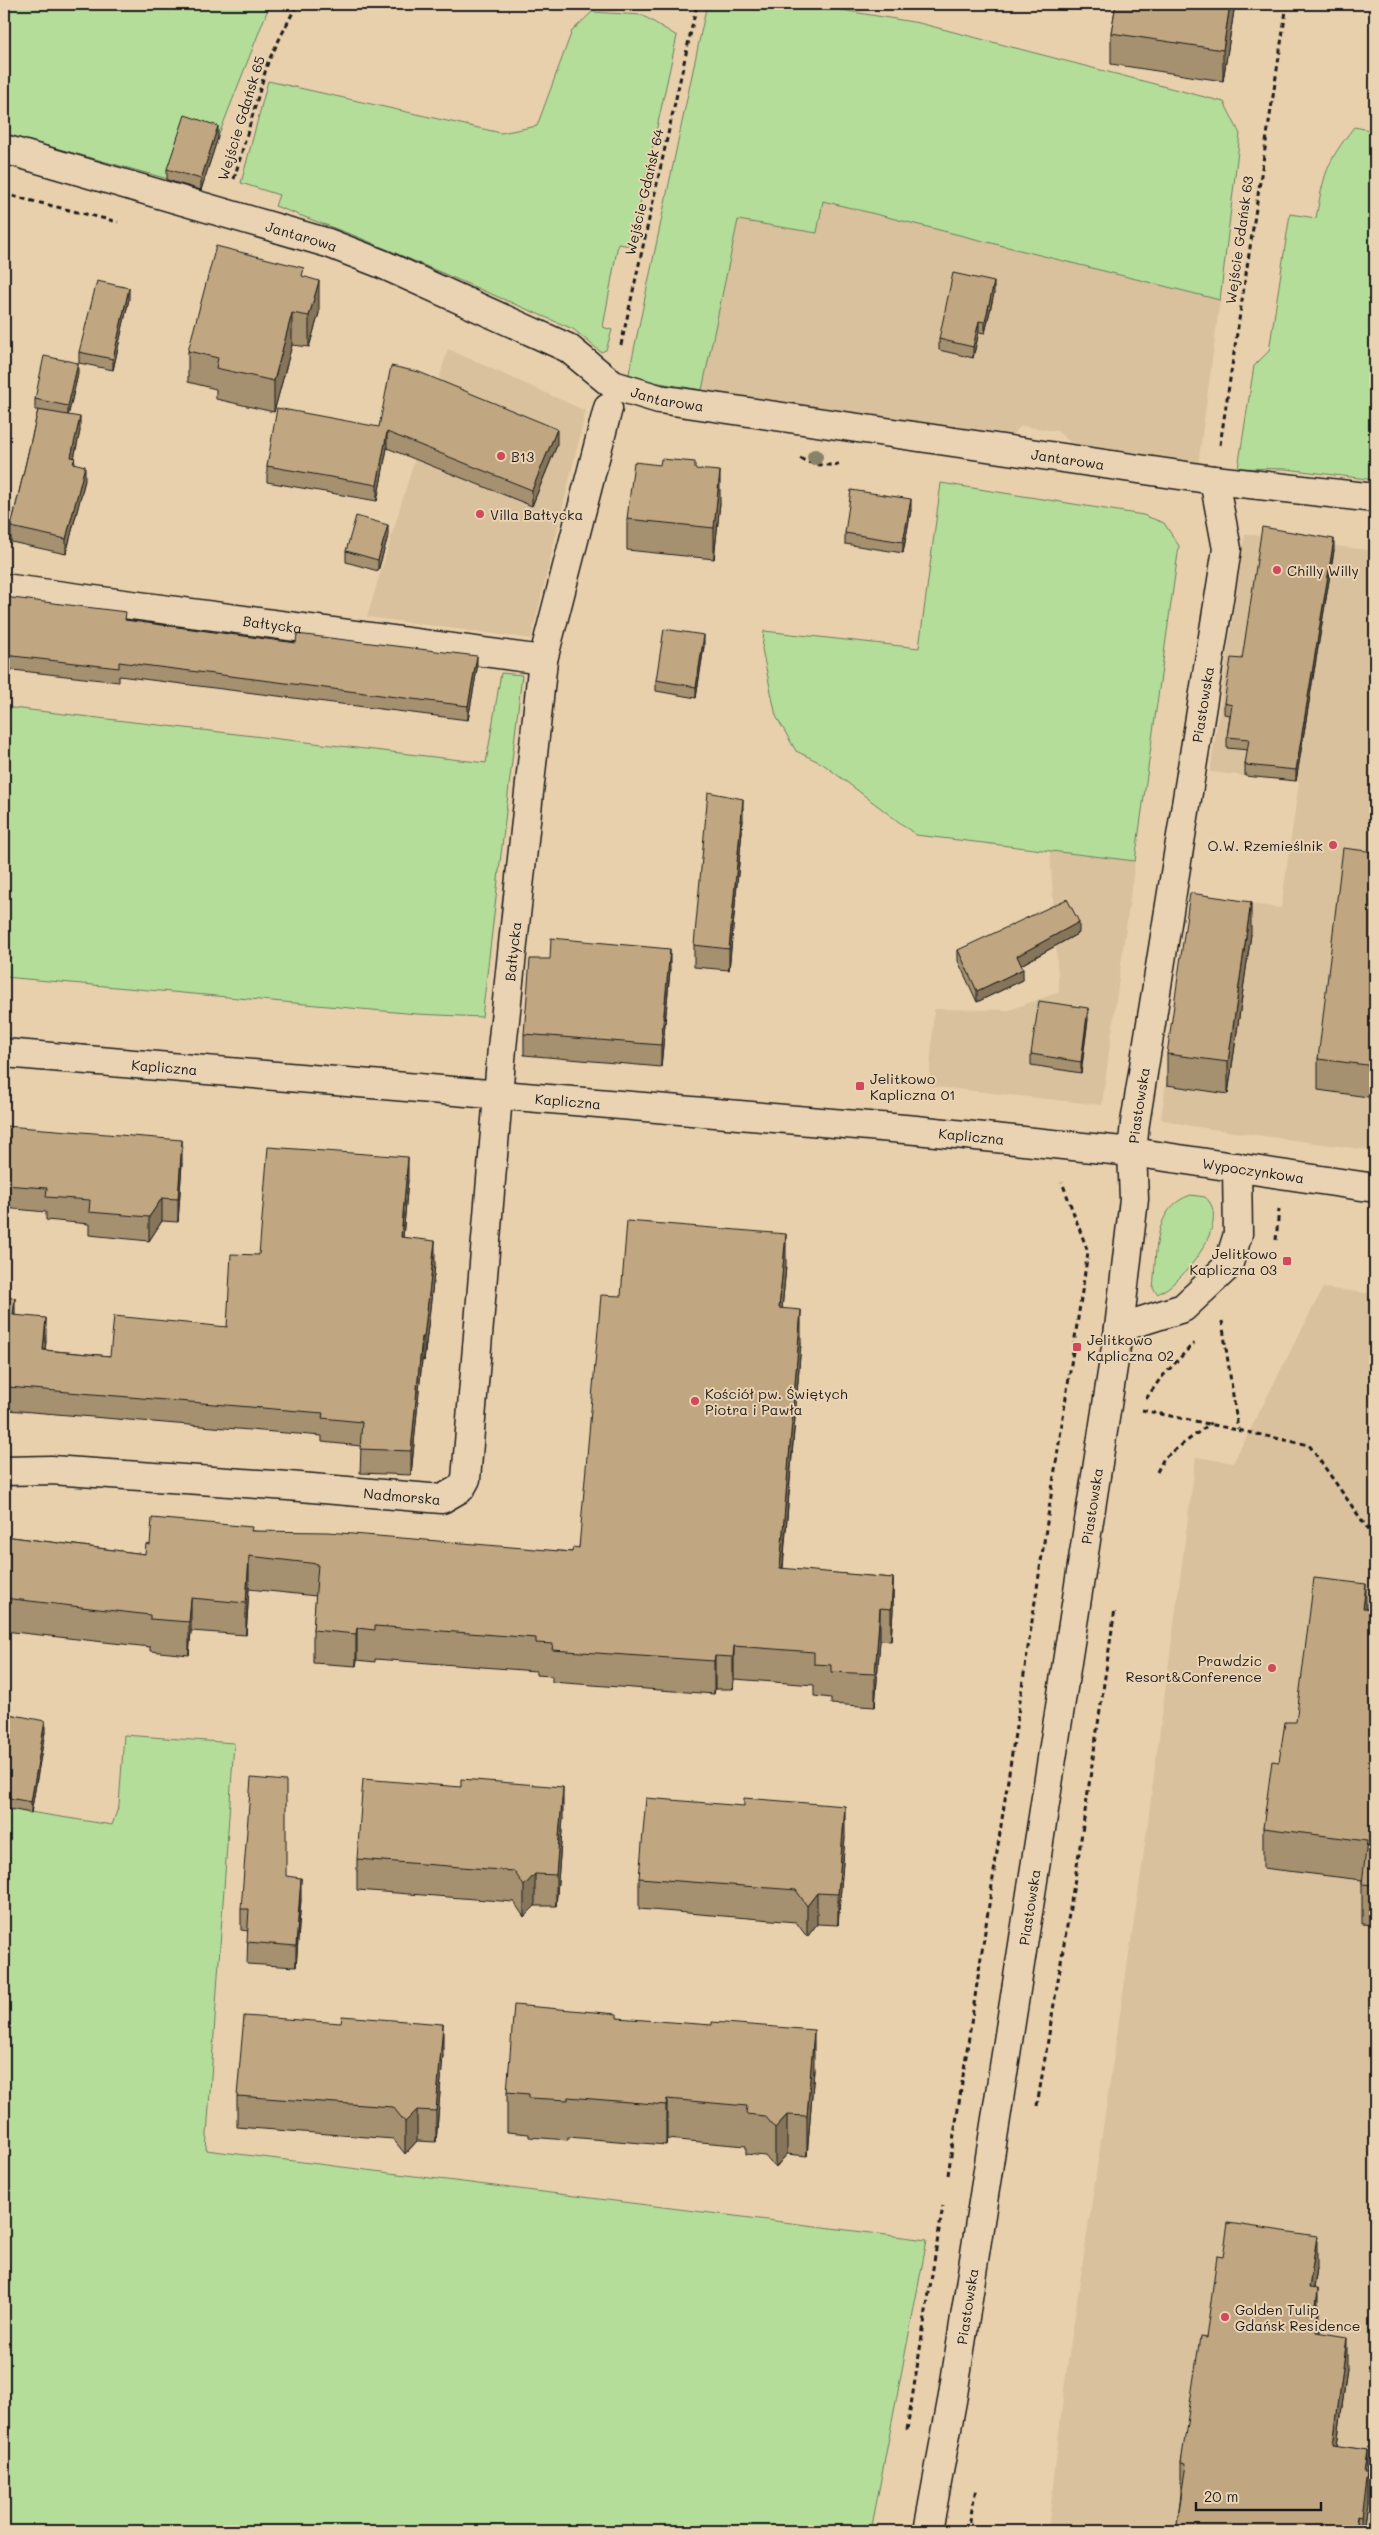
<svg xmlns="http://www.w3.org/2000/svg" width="1379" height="2535" font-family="Mali,sans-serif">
<rect width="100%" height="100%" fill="#e9d0ad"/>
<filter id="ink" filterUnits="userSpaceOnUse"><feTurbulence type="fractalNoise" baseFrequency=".02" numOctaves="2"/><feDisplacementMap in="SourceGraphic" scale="10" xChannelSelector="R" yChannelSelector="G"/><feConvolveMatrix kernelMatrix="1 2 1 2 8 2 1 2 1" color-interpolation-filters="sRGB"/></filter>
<g filter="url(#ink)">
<!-- built -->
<path fill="#d9c19d" d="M 823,201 L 1220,300 L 1198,466 L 1077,448 L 1057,431 L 1021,426 L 1009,438 L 702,390 L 738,219 L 817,233 Z
M 448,349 L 586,411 L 531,639 L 367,617 Z
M 1245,534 L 1375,551 L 1375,1151 L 1190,1126 L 1161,1119 L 1192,896 L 1281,908 L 1299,782 L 1210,772 Z
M 1050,851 L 1135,861 L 1102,1105 L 929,1086 L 934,1009 L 1009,1010 L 1059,992 Z
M 1323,1288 L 1375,1294 L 1375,2531 L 1048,2531 L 1064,2388 L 1141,1874 L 1196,1457 L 1233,1463 Z"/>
<!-- green -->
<path fill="#b5dd9a" stroke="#687c5b" d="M 4,4 L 270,4 L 218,137 L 168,179 L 4,134 Z
M 707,4 L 805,4 L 919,23 L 1224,102 L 1240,134 L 1220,300 L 823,201 L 817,233 L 738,220 L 702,390 L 628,378 Z
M 592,12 L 642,15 L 677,36 L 631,246 L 618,244 L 603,327 L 612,330 L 606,350 L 601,352 L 573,329 L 358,237 L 275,206 L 279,195 L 241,183 L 268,81 L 501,133 L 537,126 L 572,31 Z
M 1354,127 L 1375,131 L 1375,480 L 1286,469 L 1238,468 L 1254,366 L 1269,351 L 1290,214 L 1316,218 C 1324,174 1326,163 1354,127 Z
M 941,483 L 1143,515 L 1164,523 L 1179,546 L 1135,861 L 916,835 L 823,764 L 796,751 L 776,716 L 762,649 L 764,631 L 919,648 Z
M 501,673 L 522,675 L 482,1017 L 417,1014 L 4,977 L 4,707 L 486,763 Z
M 1191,1195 L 1205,1197 C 1234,1221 1181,1285 1157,1294 L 1153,1288 C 1157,1254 1152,1207 1191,1195 Z
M 124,1735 L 234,1743 L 206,2150 L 927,2240 L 871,2531 L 4,2531 L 4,1808 L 112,1825 L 119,1805 Z"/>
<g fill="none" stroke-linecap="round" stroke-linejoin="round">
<defs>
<g id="minor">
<path id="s1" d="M 4,149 L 328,243 L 382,264 L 568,348 L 613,385 L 659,399 L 1214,480 L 1375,498"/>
<path id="s2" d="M 4,588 L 543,660"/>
<path id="s3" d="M 4,1053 L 916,1130 L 1132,1152 L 1375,1188"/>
<path d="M 1119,1328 L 1183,1308 L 1228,1266 L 1238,1234 L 1237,1167"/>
<path id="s4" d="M 4,1471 L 51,1470 L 288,1486 L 442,1499 L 461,1488 L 466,1479 L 502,1048 L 543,660 L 608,408"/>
<path id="s5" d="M 928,2531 L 952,2401 L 1119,1328 L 1134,1199 L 1132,1152 L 1135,1123 L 1227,549 L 1214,480"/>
</g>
</defs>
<!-- minor casing -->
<use href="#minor" stroke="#1c1c1c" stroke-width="31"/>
<!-- path -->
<path stroke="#1c1c1c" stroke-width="3" stroke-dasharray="5 4" stroke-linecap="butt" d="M 234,179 L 268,62 L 297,4
M 4,194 L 118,222
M 621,345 L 697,4
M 1220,445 L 1287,4
M 800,458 C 812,466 826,466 839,464
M 1276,1240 L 1279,1209
M 1222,1321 L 1238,1429
M 1146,1399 L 1160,1379 L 1194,1343
M 1142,1410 L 1309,1445 L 1375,1539
M 1157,1472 L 1164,1458 L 1211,1423
M 1037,2106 L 1077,1866 L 1115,1609
M 948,2175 L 1088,1252 L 1062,1182
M 907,2430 L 943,2206
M 968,2531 L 976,2488"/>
<!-- minor -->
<use href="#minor" stroke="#ead3b3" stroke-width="28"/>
</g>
<!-- trees -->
<circle fill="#89826b" cx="815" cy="457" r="8"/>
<!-- wall -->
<path fill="#a5906f" stroke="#1c1c1c" d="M 1116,4 L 1235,4 L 1223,81 L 1111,64 L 1111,33 Z
M 218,137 L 201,190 L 167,180 L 167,169 Z
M 304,277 L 319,313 L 309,347 L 292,345 L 274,412 L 216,399 L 216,389 L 188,382 L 188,351 Z
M 994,293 L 985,333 L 979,332 L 973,358 L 939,350 L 939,339 Z
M 129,299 L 113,370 L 79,363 L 79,352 Z
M 78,374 L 68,415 L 80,431 L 74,458 L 75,463 L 85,480 L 66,554 L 11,542 L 11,527 L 38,410 L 35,410 L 35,399 Z
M 379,427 L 557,445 L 532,506 L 387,448 L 377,501 L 267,482 L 267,466 Z
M 695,469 L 720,503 L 714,559 L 627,550 L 627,519 Z
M 911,510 L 903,553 L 845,544 L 845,533 Z
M 388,536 L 378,571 L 346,562 L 346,551 Z
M 1334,550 L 1296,781 L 1245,776 L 1245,765 L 1248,750 L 1227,748 L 1227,737 L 1230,715 L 1224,714 L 1224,703 L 1242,659 Z
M 4,597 L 126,620 L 477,669 L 468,720 L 119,676 L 119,682 L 4,669 Z
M 704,646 L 696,698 L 656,691 L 656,680 Z
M 743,820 L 729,970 L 694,967 L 694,945 Z
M 1375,852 L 1375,1098 L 1318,1090 L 1318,1059 Z
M 1079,933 L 1021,965 L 1023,980 L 977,1002 L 958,961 L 958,950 Z
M 1251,934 L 1228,1094 L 1167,1085 L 1167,1054 Z
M 670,970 L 661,1067 L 524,1055 L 524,1034 Z
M 1088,1019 L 1081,1073 L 1031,1065 L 1031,1054 Z
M 4,1139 L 182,1163 L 178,1222 L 162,1221 L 149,1241 L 89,1235 L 89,1224 L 46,1220 L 46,1212 L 4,1208 Z
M 408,1180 L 403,1237 L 435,1265 L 424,1361 L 422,1360 L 411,1475 L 360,1473 L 361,1446 L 322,1442 L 322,1436 L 8,1410 L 8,1403 L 4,1402 L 4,1297 L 15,1315 L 46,1341 L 45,1350 L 110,1356 L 227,1327 L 259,1255 Z
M 786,1266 L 782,1309 L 801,1343 L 783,1569 L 893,1578 L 893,1610 L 891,1641 L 880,1640 L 875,1707 L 831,1704 L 831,1698 L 814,1696 L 814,1685 L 734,1679 L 733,1689 L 715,1689 L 714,1694 L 552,1682 L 552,1676 L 536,1675 L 536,1671 L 375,1659 L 375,1662 L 357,1660 L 356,1666 L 313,1663 L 313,1630 L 316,1596 L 249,1589 L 246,1635 L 191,1631 L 189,1655 L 150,1651 L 150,1647 L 4,1631 L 4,1536 L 145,1554 L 150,1545 L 252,1531 L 572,1552 L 579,1548 L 621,1296 Z
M 1366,1609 L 1375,1610 L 1375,1925 L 1362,1924 L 1362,1880 L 1263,1868 L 1263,1828 L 1279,1762 Z
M 45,1732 L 31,1813 L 4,1808 L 4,1743 Z
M 563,1818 L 556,1906 L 535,1906 L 524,1917 L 514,1902 L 357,1890 L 357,1859 Z
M 845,1837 L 838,1925 L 817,1924 L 807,1937 L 796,1922 L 639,1909 L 639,1878 Z
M 286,1876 L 301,1899 L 296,1967 L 247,1964 L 248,1931 L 241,1930 L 241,1909 Z
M 617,2018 L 814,2070 L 807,2156 L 787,2154 L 775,2168 L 765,2156 L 746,2154 L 746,2146 L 667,2139 L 666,2145 L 568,2137 L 568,2140 L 529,2137 L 529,2134 L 507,2132 L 507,2092 Z
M 443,2055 L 436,2142 L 417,2141 L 405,2154 L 393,2139 L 237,2127 L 237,2096 Z
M 1317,2268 L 1314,2289 L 1318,2305 L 1320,2333 L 1347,2368 L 1337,2446 L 1367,2450 L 1367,2504 L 1363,2531 L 1176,2531 L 1181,2494 L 1181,2463 L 1206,2338 Z"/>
<!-- shaded-wall -->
<path fill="#86755a" stroke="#1c1c1c" d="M 1230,4 L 1235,4 L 1223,81 L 1223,50 Z
M 218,126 L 218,137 L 201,190 L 201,179 Z
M 319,281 L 319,313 L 309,347 L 309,316 Z
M 994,282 L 994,293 L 985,333 L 985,322 Z
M 129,288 L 129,299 L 113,370 L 113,359 Z
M 292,313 L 292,345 L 274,412 L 274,381 Z
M 979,321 L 979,332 L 973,358 L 973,347 Z
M 78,363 L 78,374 L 68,417 L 68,406 Z
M 80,417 L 80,431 L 71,472 L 71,457 Z
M 557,429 L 557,445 L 532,506 L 532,490 Z
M 387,432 L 387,448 L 377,501 L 377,485 Z
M 85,466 L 85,480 L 66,554 L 66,539 Z
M 720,471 L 720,503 L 714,559 L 714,528 Z
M 911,499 L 911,510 L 903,553 L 903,542 Z
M 388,525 L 388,536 L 378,571 L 378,560 Z
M 1334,539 L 1334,550 L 1296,781 L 1296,770 Z
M 704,635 L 704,646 L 696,698 L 696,687 Z
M 477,656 L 477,669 L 468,720 L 468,706 Z
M 743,799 L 743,820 L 729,970 L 729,949 Z
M 1251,902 L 1251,934 L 1228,1094 L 1228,1062 Z
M 1079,922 L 1079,933 L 1017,967 L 1017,956 Z
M 670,949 L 670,970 L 661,1067 L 661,1045 Z
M 1023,969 L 1023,980 L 977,1002 L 977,991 Z
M 1088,1008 L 1088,1019 L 1081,1073 L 1081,1062 Z
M 182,1140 L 182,1163 L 178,1222 L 178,1199 Z
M 408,1157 L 408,1180 L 401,1261 L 401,1237 Z
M 162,1198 L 162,1221 L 149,1241 L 149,1217 Z
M 786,1234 L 786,1266 L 779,1341 L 779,1308 Z
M 435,1241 L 435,1265 L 424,1361 L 424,1337 Z
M 15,1298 L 15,1322 L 13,1315 Z
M 801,1310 L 801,1343 L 780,1601 L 780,1568 Z
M 46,1318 L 46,1341 L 43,1373 L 43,1350 Z
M 422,1337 L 422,1360 L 411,1475 L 411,1451 Z
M 249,1556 L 249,1589 L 246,1635 L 246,1603 Z
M 893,1578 L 893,1610 L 891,1641 L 891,1609 Z
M 1366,1584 L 1366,1624 L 1363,1609 Z
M 191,1598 L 191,1631 L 189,1655 L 189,1622 Z
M 880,1608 L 880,1640 L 875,1707 L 875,1674 Z
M 357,1628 L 357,1660 L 356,1666 L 356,1634 Z
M 734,1646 L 734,1679 L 733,1689 L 733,1657 Z
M 715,1656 L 715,1689 L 714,1694 L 714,1661 Z
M 45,1721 L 45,1732 L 31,1813 L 31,1802 Z
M 563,1787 L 563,1818 L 556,1906 L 556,1875 Z
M 845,1806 L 845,1837 L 838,1925 L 838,1894 Z
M 535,1874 L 535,1906 L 524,1917 L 524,1886 Z
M 301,1878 L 301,1899 L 296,1967 L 296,1946 Z
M 817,1893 L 817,1924 L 807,1937 L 807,1906 Z
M 443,2024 L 443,2055 L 436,2142 L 436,2111 Z
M 814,2030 L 814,2070 L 807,2156 L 807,2116 Z
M 667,2099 L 667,2139 L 666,2145 L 666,2105 Z
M 417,2110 L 417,2141 L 405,2154 L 405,2122 Z
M 787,2115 L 787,2154 L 775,2168 L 775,2128 Z
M 1317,2236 L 1317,2268 L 1309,2319 L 1309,2288 Z
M 1318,2289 L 1318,2317 L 1320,2305 L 1320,2336 L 1316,2364 L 1316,2305 Z
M 1347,2337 L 1347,2368 L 1333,2476 L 1333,2445 Z
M 1367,2450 L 1367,2504 L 1363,2531 L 1361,2531 L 1361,2517 L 1364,2473 Z
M 1357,2516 L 1357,2531 L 1355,2531 Z"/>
<!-- building -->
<path fill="#c0a781" stroke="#1c1c1c" d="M 1116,4 L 1230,4 L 1223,50 L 1111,33 Z
M 185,115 L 218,126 L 201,179 L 167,169 Z
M 216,246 L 304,268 L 302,276 L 319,281 L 309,316 L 292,313 L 274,381 L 216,368 L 218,358 L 188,351 Z
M 953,273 L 994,282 L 985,322 L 979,321 L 973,347 L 939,339 Z
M 97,281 L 129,288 L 113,359 L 79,352 Z
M 44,356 L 78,363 L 68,406 L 35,399 Z
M 391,366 L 419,372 L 557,429 L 532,490 L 387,432 L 377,485 L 267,466 L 277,408 L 379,427 Z
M 38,410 L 80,417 L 71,457 L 75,458 L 73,463 L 85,466 L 66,539 L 11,527 Z
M 661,459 L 695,462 L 695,469 L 720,471 L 714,528 L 627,519 L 634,462 L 660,465 Z
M 851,490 L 911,499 L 903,542 L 845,533 Z
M 356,516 L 388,525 L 378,560 L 346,551 Z
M 1262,527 L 1334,539 L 1296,770 L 1245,765 L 1249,739 L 1227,737 L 1232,705 L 1224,703 L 1231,658 L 1242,659 Z
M 4,597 L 126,612 L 125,620 L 296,643 L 297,634 L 477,656 L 468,706 L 119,662 L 119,668 L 4,655 Z
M 664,629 L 704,635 L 696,687 L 656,680 Z
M 708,792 L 743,799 L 729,949 L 694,945 Z
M 1343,848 L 1375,852 L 1375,1066 L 1318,1059 Z
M 1190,893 L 1251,902 L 1228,1062 L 1167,1054 Z
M 1067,899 L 1079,922 L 1017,956 L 1023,969 L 977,991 L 958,950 Z
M 551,938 L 670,949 L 661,1045 L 524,1034 L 530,959 L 550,959 Z
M 1039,1001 L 1088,1008 L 1081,1062 L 1031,1054 Z
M 6,1126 L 182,1140 L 178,1199 L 162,1198 L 149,1217 L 89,1212 L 90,1200 L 46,1197 L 47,1188 L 4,1185 L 4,1139 L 5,1139 Z
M 268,1147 L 408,1157 L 401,1237 L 435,1241 L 424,1337 L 422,1337 L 411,1451 L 360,1449 L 362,1422 L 322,1418 L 323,1413 L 8,1387 L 8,1379 L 4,1379 L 4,1297 L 15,1298 L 13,1315 L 46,1318 L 43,1350 L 110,1356 L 114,1316 L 227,1327 L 231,1254 L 259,1255 Z
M 627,1221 L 786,1234 L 779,1308 L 801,1310 L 780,1568 L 893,1578 L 891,1609 L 880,1608 L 875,1674 L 831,1672 L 831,1665 L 814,1664 L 814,1652 L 734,1646 L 733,1657 L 715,1656 L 714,1661 L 552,1650 L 553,1644 L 536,1643 L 536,1638 L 375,1626 L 375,1630 L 357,1628 L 356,1634 L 313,1630 L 318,1564 L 249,1556 L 246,1603 L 191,1598 L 189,1622 L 150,1619 L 150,1615 L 4,1598 L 4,1536 L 145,1554 L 146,1544 L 150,1545 L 152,1518 L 252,1527 L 251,1531 L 328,1532 L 572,1552 L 573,1547 L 579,1548 L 601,1295 L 621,1296 Z
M 1314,1578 L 1366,1584 L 1363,1609 L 1375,1610 L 1375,1885 L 1362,1884 L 1367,1841 L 1263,1828 L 1272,1761 L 1279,1762 L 1285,1722 L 1296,1722 Z
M 9,1714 L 45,1721 L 31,1802 L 4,1797 L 4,1743 Z
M 251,1778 L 286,1781 L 286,1876 L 301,1878 L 296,1946 L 247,1942 L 249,1909 L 241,1909 Z
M 363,1779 L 461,1787 L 461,1779 L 563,1787 L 556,1875 L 535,1874 L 524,1886 L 514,1871 L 357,1859 Z
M 646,1798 L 744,1806 L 744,1798 L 845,1806 L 838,1894 L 817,1893 L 807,1906 L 796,1890 L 639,1878 Z
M 514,2005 L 617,2014 L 617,2018 L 712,2025 L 712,2022 L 814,2030 L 807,2116 L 787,2115 L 775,2128 L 765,2116 L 746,2114 L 747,2106 L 667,2099 L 666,2105 L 568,2097 L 568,2100 L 529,2098 L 529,2094 L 507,2092 Z
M 244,2016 L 341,2023 L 342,2016 L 443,2024 L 436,2111 L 417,2110 L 405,2122 L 393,2107 L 237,2096 Z
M 1228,2223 L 1317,2236 L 1309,2288 L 1318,2289 L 1316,2305 L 1320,2305 L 1316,2332 L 1347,2337 L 1333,2445 L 1367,2450 L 1364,2473 L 1367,2473 L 1361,2517 L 1357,2516 L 1355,2531 L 1306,2531 L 1284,2528 L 1283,2531 L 1176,2531 L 1186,2464 L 1181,2463 L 1200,2337 L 1206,2338 L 1217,2256 L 1223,2257 Z"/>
</g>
<!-- markers -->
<g fill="#d1495b" stroke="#ead3b3" stroke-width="2">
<circle cx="501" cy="456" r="5"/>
<circle cx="480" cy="514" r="5"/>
<circle cx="1277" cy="570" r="5"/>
<circle cx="1333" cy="845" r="5"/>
<rect x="855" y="1081" width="10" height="10" rx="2.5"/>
<rect x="1282" y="1256" width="10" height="10" rx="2.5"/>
<rect x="1072" y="1342" width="10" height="10" rx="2.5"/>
<circle cx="695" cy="1401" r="5"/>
<circle cx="1272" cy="1668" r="5"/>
<circle cx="1225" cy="2317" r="5"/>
</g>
<g text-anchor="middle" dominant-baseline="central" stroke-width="4" stroke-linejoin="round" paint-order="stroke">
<!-- street labels -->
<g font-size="14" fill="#1c1c1c" stroke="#ead3b3">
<text transform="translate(241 118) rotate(-73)">Wejście Gdańsk 65</text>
<text transform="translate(644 192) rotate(-77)">Wejście Gdańsk 64</text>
<text stroke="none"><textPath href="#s1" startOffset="310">Jantarowa</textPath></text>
<text transform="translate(1239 240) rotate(-82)">Wejście Gdańsk 63</text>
<text stroke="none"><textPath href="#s1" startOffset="714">Jantarowa</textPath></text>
<text stroke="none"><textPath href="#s1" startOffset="1119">Jantarowa</textPath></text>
<text stroke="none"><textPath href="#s2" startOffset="271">Bałtycka</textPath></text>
<text stroke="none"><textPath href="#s5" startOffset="1848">Piastowska</textPath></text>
<text stroke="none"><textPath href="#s4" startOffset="1001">Bałtycka</textPath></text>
<text stroke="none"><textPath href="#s3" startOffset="161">Kapliczna</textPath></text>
<text stroke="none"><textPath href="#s3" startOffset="566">Kapliczna</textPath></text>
<text stroke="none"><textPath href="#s5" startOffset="1442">Piastowska</textPath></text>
<text stroke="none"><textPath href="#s3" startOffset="971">Kapliczna</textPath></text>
<text stroke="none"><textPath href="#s3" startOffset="1255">Wypoczynkowa</textPath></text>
<text stroke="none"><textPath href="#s4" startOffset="399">Nadmorska</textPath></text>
<text stroke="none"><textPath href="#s5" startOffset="1038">Piastowska</textPath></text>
<text stroke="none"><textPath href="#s5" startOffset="632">Piastowska</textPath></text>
<text stroke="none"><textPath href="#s5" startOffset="228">Piastowska</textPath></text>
</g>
<!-- poi labels -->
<g font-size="14" fill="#1c1c1c" stroke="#ead3b3" text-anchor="start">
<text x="511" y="456">B13</text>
<text x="490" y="514">Villa Bałtycka</text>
<text x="1287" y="570">Chilly Willy</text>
<text x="1323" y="845" text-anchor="end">O.W. Rzemieślnik</text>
<text x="870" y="1078">Jelitkowo<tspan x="870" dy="16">Kapliczna 01</tspan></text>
<text x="1277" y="1253" text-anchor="end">Jelitkowo<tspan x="1277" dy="16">Kapliczna 03</tspan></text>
<text x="1087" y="1339">Jelitkowo<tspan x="1087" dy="16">Kapliczna 02</tspan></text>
<text x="705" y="1393">Kościół pw. Świętych<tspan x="705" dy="16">Piotra i Pawła</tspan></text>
<text x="1262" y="1660" text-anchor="end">Prawdzic<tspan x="1262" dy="16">Resort&amp;Conference</tspan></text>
<text x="1235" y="2309">Golden Tulip<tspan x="1235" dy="16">Gdańsk Residence</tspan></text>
</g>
</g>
<!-- margin -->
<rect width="1379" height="2535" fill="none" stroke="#ead3b3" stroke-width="20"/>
<rect x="10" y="10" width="1359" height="2515" fill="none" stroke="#1c1c1c" stroke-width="2" filter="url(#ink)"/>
<!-- scale -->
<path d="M1196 2502v8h125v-8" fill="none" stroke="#1c1c1c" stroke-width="2.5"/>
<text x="1204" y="2502" font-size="15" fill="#1c1c1c" stroke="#ead3b3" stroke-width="4" paint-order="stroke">20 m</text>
</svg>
